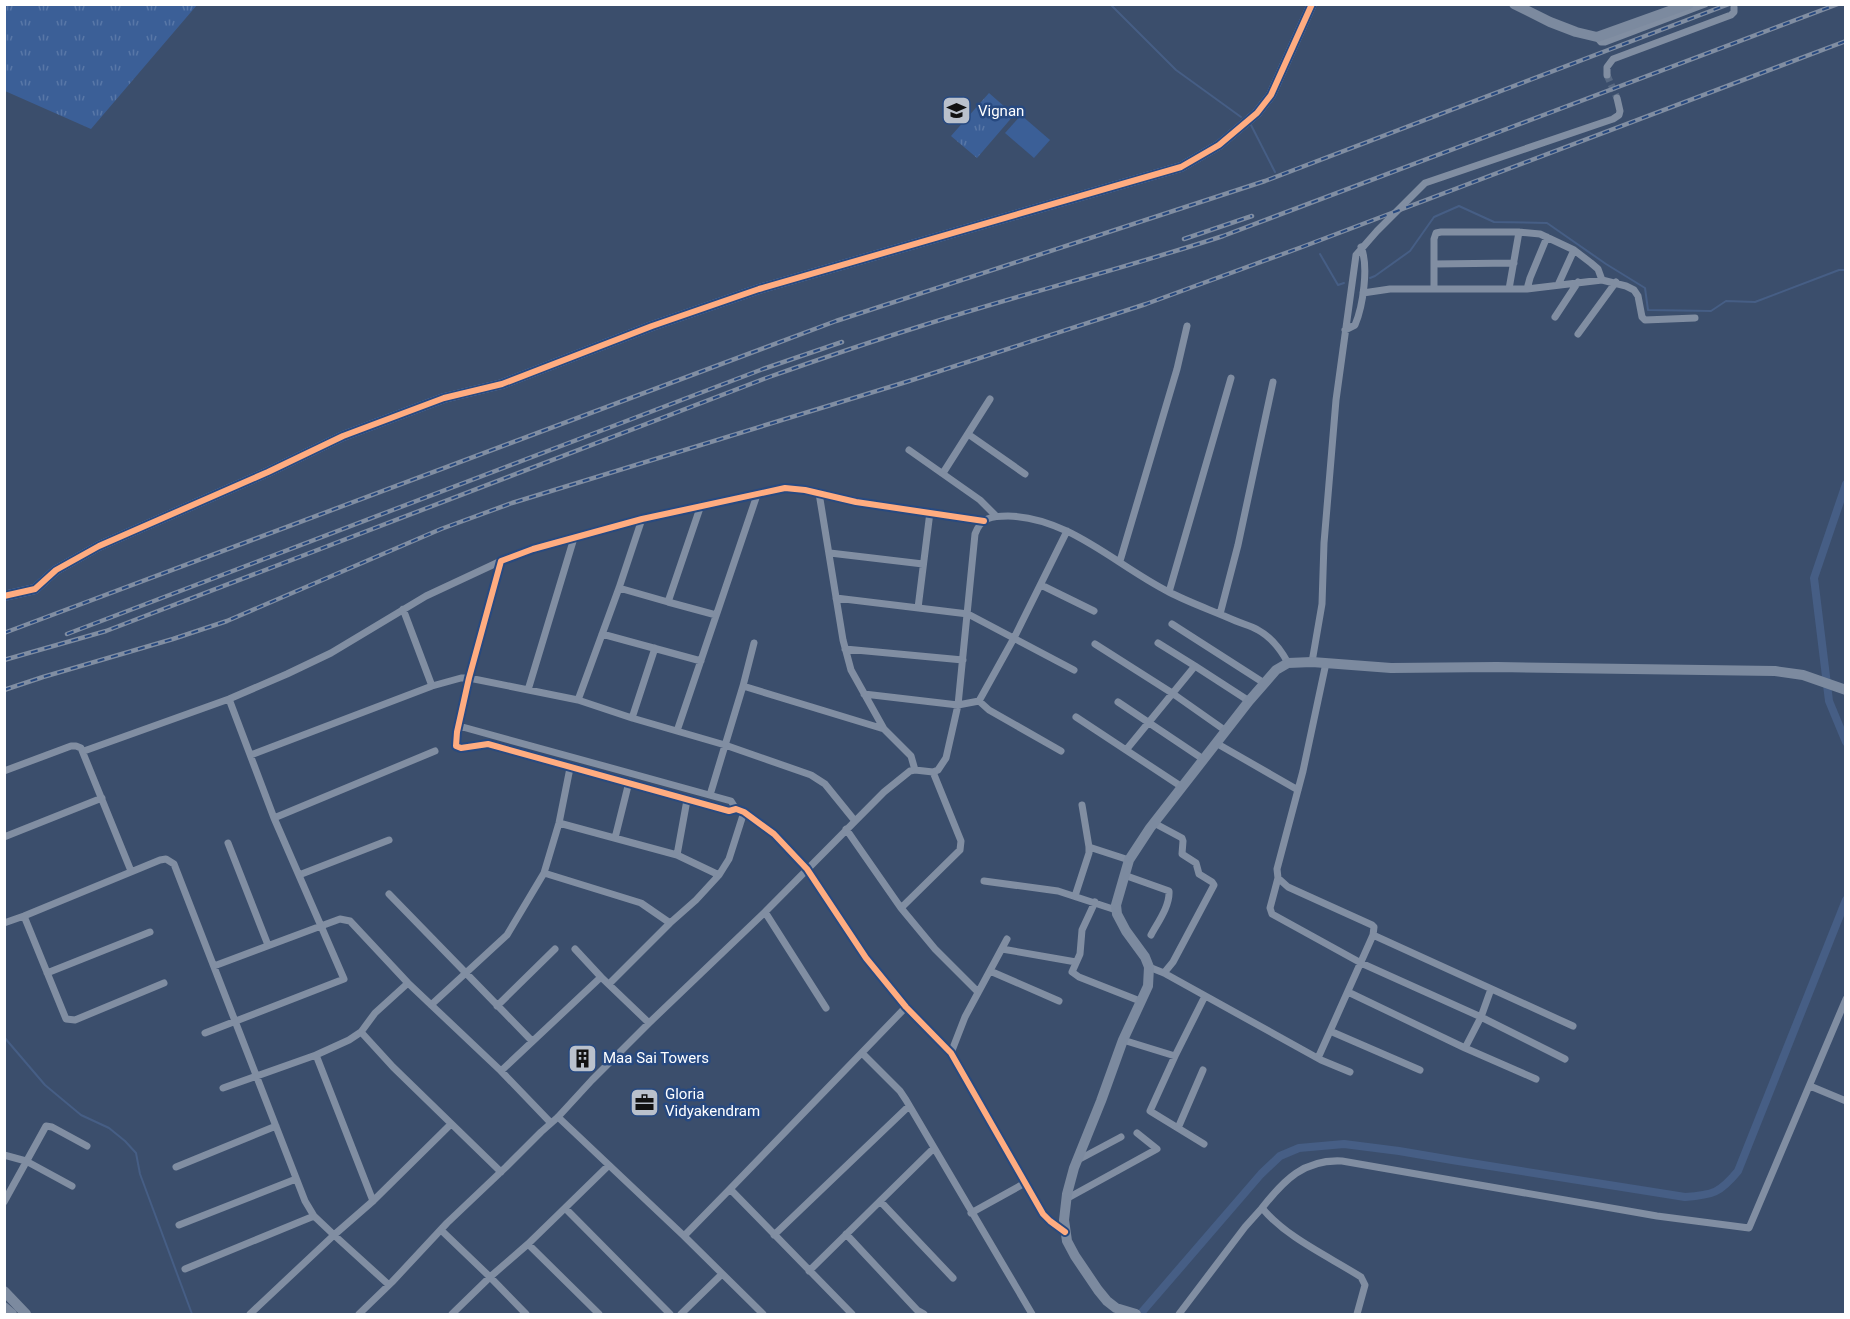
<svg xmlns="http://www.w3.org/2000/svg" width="1850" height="1319" font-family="Roboto,sans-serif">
<defs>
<pattern id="grass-tufts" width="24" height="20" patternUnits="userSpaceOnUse" patternTransform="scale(1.5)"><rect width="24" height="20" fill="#3b5f97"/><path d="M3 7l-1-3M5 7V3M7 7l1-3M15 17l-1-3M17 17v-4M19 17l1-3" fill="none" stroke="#5877a7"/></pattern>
</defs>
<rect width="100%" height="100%" fill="#3b4e6c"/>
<!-- grass -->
<path fill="url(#grass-tufts)" d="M 5,4 L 197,4 L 197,5 L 91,129 L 5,91 Z
M 989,93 L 1014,115 L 977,158 L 951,136 Z"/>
<!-- garden -->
<path fill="#3b5f97" d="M 1021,115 L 1050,140 L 1034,158 L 1005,133 Z"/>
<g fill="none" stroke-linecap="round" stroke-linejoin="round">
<!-- stream -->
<path stroke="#465e85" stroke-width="2" d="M 1110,4 L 1176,70 L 1241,117
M 1251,125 L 1275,172
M 1320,254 L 1338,285 L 1344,283
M 1370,278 L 1375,276 L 1410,251 L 1434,217 L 1459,206 L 1494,222 L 1547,223 L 1606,264 L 1645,288 L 1648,310 L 1711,311 L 1726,301 L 1755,302 L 1839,270 L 1846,270
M 4,1037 L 45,1085 L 81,1115 L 109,1128 L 125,1141 L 136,1153 L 140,1174 L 192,1314"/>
<!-- canal -->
<path stroke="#465e85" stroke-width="8" d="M 1846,484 L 1814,578 L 1829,701 L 1846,742
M 1142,1312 L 1261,1174 L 1280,1156 L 1299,1148 L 1344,1144 L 1399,1151 L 1452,1160 L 1685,1197 C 1713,1195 1720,1193 1738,1171 L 1846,900"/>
<!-- street-tunnel -->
<path stroke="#586982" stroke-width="7" stroke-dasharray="7 3.5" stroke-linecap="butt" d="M 1607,75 L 1617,98"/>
<!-- street -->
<path stroke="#818ea2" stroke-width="7" d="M 1597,37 L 1601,42 L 1605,42 L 1705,4
M 1607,75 L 1607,67 L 1613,59 L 1731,15 L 1734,12 L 1734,7
M 1434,264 L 1514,263
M 1558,285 L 1574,250
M 1434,289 L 1434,239 L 1436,233 L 1441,232 L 1519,232 L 1540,234 L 1574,250 L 1591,263 L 1598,269 L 1602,280
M 1509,289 L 1519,232
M 1527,289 L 1530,278 L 1547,237
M 1363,293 L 1390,289 L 1527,289 L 1602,280 L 1626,286 L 1634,290 L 1638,296 L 1642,317 L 1645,320 L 1695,318
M 1555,317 L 1578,282
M 1345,330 L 1355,325 C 1363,306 1369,266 1361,247
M 1578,334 L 1616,282
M 968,434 L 1025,474
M 909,450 L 980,500 L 996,516
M 943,473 L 990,399
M 819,493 L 843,640 L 851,670 L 884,729 L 911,756 L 915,770
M 984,521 L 856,502 L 805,490 L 785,488 L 642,519 L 533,549 L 501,561 L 469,678 L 457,732 L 456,746 L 461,748 L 488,744 L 729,811 L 736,809 L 744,812 L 774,834 L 807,869 L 866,958 L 906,1007 L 951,1053 L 1043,1214 L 1050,1221 L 1065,1232
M 830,553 L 923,564
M 1120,561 L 1177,369 L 1187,326
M 1041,585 L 1094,611
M 619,588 L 668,602 L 701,505
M 1169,592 L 1231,378
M 836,598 L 968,614 L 1074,670
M 668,602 L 716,615
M 918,608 L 930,512
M 403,609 L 432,686
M 1220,614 L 1238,545 L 1273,382
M 1172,624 L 1264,683
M 602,634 L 701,661
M 1158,643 L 1195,666
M 1095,644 L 1172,693 L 1226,731
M 845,649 L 963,660
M 1312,662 L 1322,604 L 1324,543 L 1336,400 L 1356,255 L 1377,231 L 1425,183 L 1613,119 L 1619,115 L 1620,111 L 1617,98
M 1326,663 L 1303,771 L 1277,869 L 1278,878 L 1288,887 L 1372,925 L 1374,927 L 1373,935
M 743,686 L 754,643
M 528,690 L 574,538
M 864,694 L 958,705 L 979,701 L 1014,638 L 1067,531
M 229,699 L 274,818
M 578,700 L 619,588 L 642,519
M 979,701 L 989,710 L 1061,751
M 1118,702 L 1203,759
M 1076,717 L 1182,787
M 632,718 L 655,648
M 459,726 L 731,801 L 736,809
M 677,731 L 757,495
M 1216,743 L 1298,790
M 1126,750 L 1195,666 L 1249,701
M 84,751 L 229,699 L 287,674 L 331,653 L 426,596 L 501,561
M 435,751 L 274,818 L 321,926 L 340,919 L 350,921 L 408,983 L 501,1071 L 551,1123
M 251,755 L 432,686 L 461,678 L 469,678 L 578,700 L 632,718 L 725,745 L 811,775 L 825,784 L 855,821
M 570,768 L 559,823 L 544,873 L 641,903 L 670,923
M 4,771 L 71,746 L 76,746 L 81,748 L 131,871
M 710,795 L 743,686 L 884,729
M 559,823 L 677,855 L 719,875
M 1154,823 L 1182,838 L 1183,841 L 1182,854 L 1196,863 L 1199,874 L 1212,882 L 1214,885 L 1173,962 L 1164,973
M 846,829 L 901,908 L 935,949 L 978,992
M 4,837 L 102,798
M 615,838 L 629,782
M 228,843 L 268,945
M 1089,847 L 1129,860
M 677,855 L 687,800
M 299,875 L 389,840
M 1124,875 L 1169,891 C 1170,906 1158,922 1151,935
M 1278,878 L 1270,908 L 1272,914 L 1361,963 L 1481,1017 L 1565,1059
M 984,881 L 1058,891 L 1116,910
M 389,894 L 532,1041
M 1075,896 L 1089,853 L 1089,847 L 1082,805
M 1095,902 L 1082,930 L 1080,954 L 1072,972 L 1079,977 L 1140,1001
M 901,908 L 960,850 L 961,841 L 933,772
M 765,912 L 826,1008
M 24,916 L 66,1019 L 75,1020 L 164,983
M 4,923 L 24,916 L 160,860 L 166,859 L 174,864 L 305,1201 L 314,1216 L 334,1235 L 250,1314
M 575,949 L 601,977
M 1002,949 L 1076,962
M 1149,967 L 1164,973 L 1321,1060 L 1350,1072
M 990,971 L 1059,1001
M 47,973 L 150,932
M 609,984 L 670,923 L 696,900 L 719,875 L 729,859 L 744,812
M 1348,992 L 1465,1048 L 1536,1079
M 431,1005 L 507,935 L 544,873
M 497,1006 L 555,949
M 1330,1031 L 1420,1070
M 361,1032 L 375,1013 L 408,983
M 205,1033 L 344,979 L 321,926 L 214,966
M 1123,1040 L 1175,1056 L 1150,1111 L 1204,1144
M 1465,1048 L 1481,1017 L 1491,989
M 862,1053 L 900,1091 L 906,1100 L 1032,1314
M 951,1053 L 965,1017 L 1007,939
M 316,1055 L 349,1040 L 361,1032 L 393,1067 L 501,1172
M 1175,1056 L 1205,996
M 1318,1058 L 1373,935 L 1573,1026
M 501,1071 L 601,977 L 649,1023
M 1810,1086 L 1846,1101
M 223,1088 L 316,1055 L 373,1201
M 558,1117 L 684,1236
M 1178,1128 L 1203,1070
M 4,1155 L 26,1161 L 72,1186
M 1076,1161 L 1121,1137
M 176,1167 L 276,1126
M 730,1189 L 684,1236 L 763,1314
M 1066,1199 L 1157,1149 L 1137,1133
M 880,1201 L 953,1278
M 4,1202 L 46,1126 L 52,1127 L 87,1146
M 565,1208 L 608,1166
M 971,1213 L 1025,1183
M 179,1225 L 296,1179
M 441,1230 L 490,1277 L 526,1314
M 846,1234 L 917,1310 L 924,1314
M 774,1235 L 909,1106
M 528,1244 L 565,1208 L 670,1314
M 185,1269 L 314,1216
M 809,1271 L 934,1148
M 389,1285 L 334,1235 L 373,1201 L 451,1124
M 359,1314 L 392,1282 L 447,1223 L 506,1167 L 541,1132 L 558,1117 L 592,1080 L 649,1023 L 765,912 L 884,792 L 910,771 L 915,770 L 933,772 L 938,770 L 946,758 L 958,705 L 975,534 C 981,517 993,516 1008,516 C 1069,517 1117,566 1169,592 C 1190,603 1214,611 1236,621 C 1243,624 1251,626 1258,630 C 1271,637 1281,650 1288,663
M 452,1314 L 490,1277 L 528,1244 L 599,1314
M 681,1314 L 722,1274
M 852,1314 L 730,1189 L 906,1007
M 1179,1314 L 1245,1227 L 1262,1208
M 1357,1314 L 1365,1285 L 1361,1277 C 1328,1256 1287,1238 1262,1208 C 1284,1180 1304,1159 1342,1161 L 1657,1216 L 1749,1228 L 1846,999"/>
<!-- secondary -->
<path stroke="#7c8a9f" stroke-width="10" d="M 1514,4 L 1550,22 L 1576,32 L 1597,37 L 1689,4
M 4,596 L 35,589 L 56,570 L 99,546 L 268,472 L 343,436 L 444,398 L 502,384 L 652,326 L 759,289 L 1181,167 L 1219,145 L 1257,113 L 1271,95 L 1312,4
M 4,1291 L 26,1314
M 4,1307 L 12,1314
M 1136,1314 L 1116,1308 L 1107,1301 L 1098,1290 L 1075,1256 L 1067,1241 L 1064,1220 L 1067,1194 L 1074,1168 L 1101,1101 L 1123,1040 L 1148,986 L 1149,967 L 1145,957 L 1126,931 L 1117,914 L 1116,905 L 1129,860 L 1150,828 L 1249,701 L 1276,670 L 1288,663 L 1312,662 L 1391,668 L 1497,667 L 1775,671 L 1803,675 L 1846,690"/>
<defs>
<path id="rail" d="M 1184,239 L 1252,216
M 4,633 L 836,321 L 1265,181 L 1729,4
M 67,634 L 763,369 L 842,342
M 4,660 L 106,631 L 769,377 C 820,359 870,342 921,326 C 1021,294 1123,269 1223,236 L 1838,4
M 4,690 L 43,677 L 173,639 L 227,621 L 441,529 L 512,503 L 906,382 L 1146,304 L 1302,247 L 1846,41"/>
</defs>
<!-- rail casing -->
<use href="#rail" stroke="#818ea2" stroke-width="4.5"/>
<!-- rail -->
<use href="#rail" stroke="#274980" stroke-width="2" stroke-dasharray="7" stroke-linecap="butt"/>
<defs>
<path id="cycleway" d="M 984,521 L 856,502 L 805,490 L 785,488 L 642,519 L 533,549 L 501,561 L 469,678 L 457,732 L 456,746 L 461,748 L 488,744 L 729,811 L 736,809 L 744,812 L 774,834 L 807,869 L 866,958 L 906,1007 L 951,1053 L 1043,1214 L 1050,1221 L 1065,1232
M 4,596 L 35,589 L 56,570 L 99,546 L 268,472 L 343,436 L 444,398 L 502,384 L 652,326 L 759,289 L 1181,167 L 1219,145 L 1257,113 L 1271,95 L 1312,4"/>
</defs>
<!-- cycleway casing -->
<use href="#cycleway" stroke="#274980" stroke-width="10"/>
<!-- cycleway -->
<use href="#cycleway" stroke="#ffac80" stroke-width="6"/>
</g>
<!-- icons -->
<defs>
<symbol id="university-square" viewBox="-11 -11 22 22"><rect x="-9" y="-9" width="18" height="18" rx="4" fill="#bac1cc" stroke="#274980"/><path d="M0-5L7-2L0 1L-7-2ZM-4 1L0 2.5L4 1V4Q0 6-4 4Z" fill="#111"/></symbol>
<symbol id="building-square" viewBox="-11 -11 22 22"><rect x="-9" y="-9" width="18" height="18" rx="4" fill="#bac1cc" stroke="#274980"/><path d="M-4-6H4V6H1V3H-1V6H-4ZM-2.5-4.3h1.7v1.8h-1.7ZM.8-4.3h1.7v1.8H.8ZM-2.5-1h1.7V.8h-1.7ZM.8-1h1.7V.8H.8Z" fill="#111"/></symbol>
<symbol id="office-square" viewBox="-11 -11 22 22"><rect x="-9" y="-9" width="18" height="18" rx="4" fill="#bac1cc" stroke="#274980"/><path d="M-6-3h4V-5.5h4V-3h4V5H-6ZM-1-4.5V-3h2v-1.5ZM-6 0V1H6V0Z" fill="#111"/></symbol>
</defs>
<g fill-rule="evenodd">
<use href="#university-square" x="940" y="94" width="33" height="33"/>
<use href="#building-square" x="566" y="1042" width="33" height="33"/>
<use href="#office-square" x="628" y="1086" width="33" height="33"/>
</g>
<g text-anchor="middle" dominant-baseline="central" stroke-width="5" stroke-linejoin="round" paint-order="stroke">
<!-- poi labels -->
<g font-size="15" fill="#fff" stroke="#274980" text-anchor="start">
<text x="978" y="111">Vignan</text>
<text x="603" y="1058">Maa Sai Towers</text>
<text x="665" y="1094">Gloria<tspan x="665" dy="17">Vidyakendram</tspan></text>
</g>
</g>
<!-- border -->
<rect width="1850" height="1319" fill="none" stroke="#ffffff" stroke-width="12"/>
</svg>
